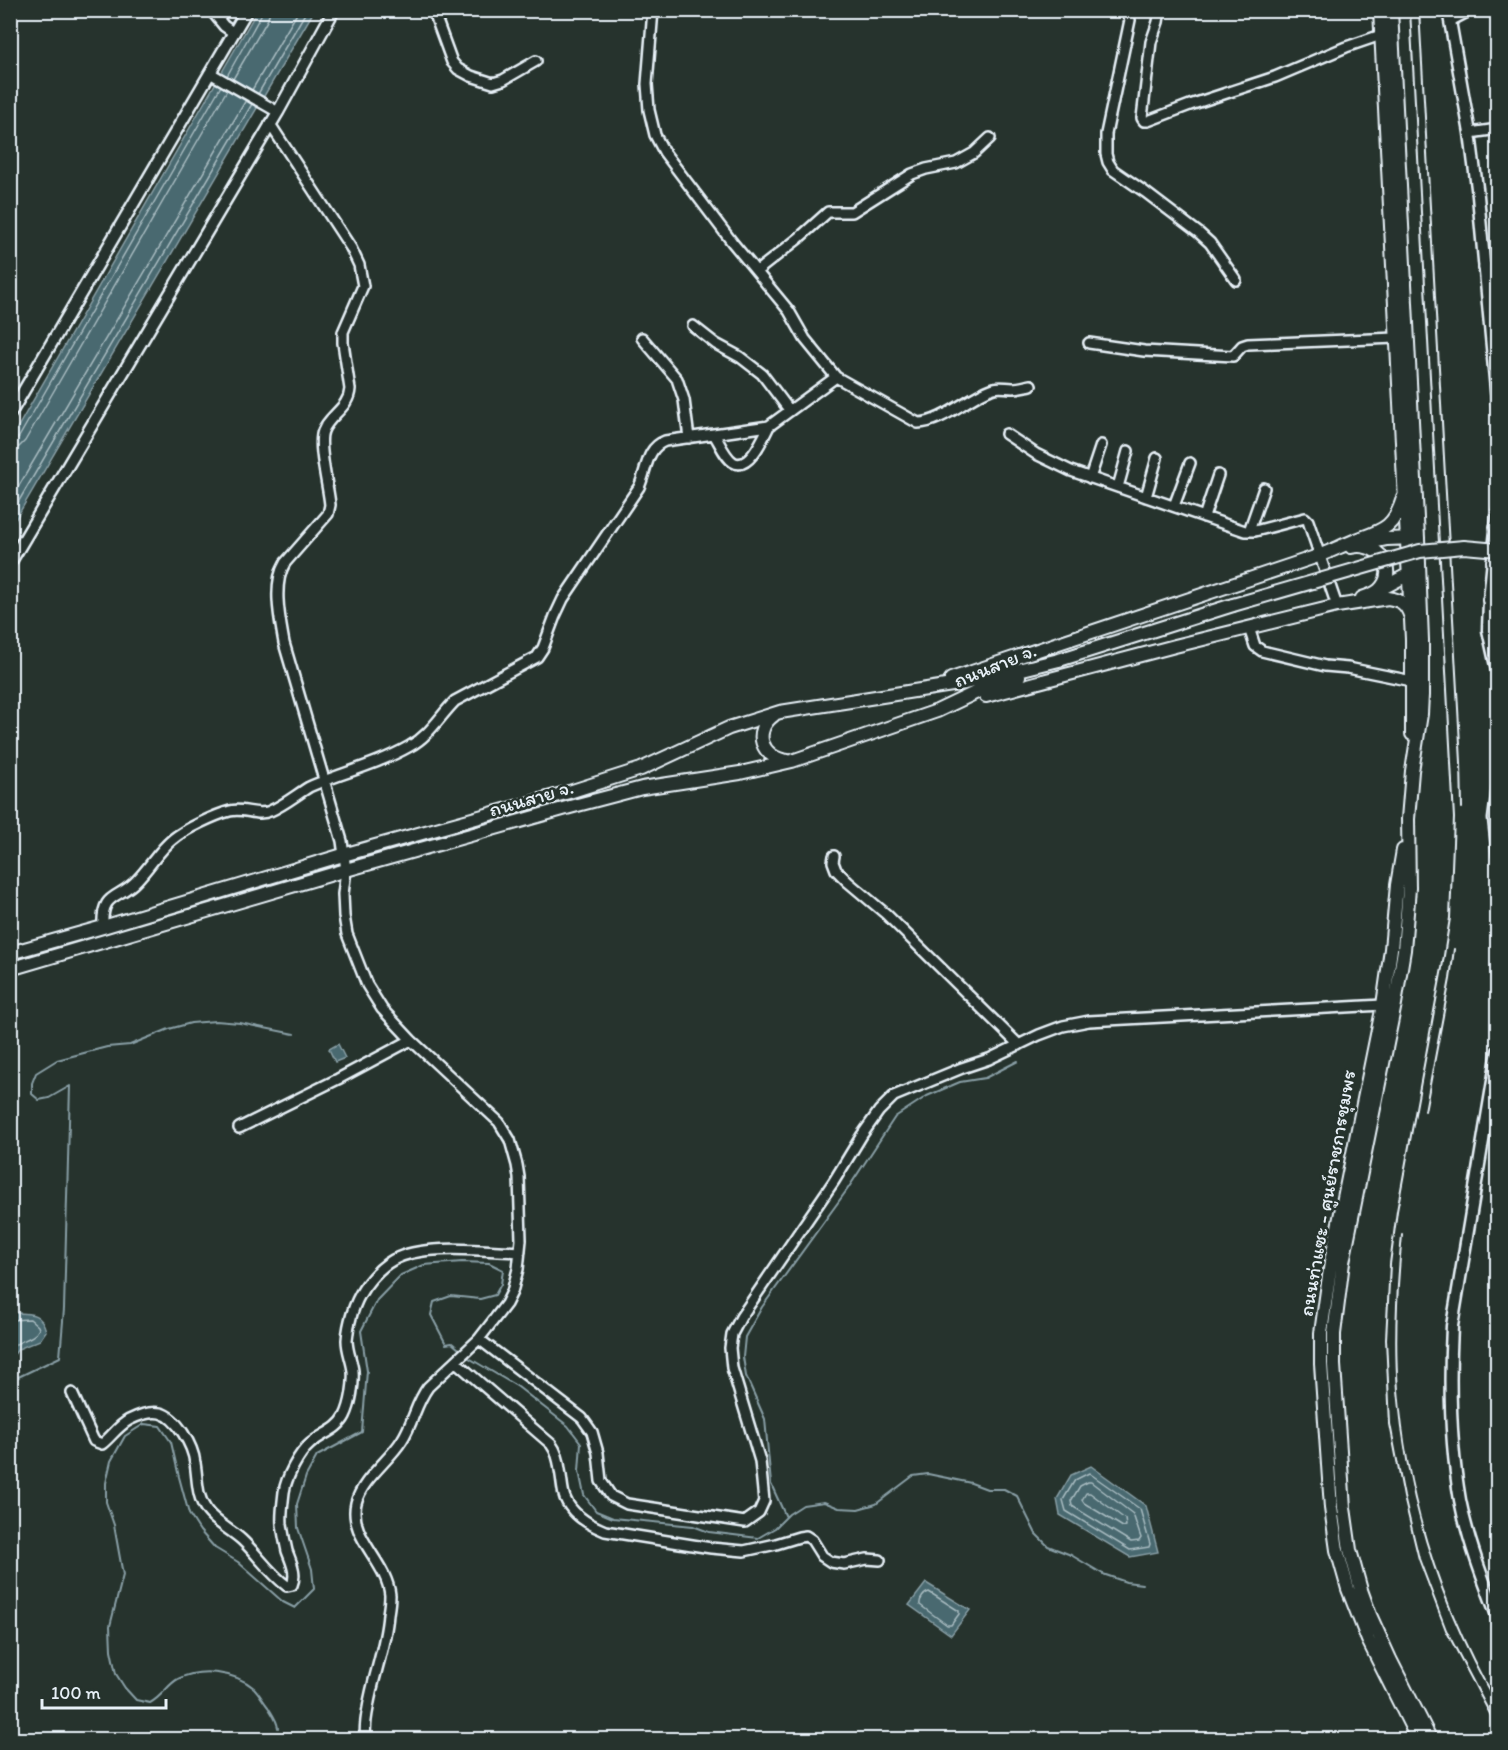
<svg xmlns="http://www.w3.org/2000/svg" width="1508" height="1750" font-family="Itim,'Playpen Sans Thai',sans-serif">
<rect width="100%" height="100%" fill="#26332d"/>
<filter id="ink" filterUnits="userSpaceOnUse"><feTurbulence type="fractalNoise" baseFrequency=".0167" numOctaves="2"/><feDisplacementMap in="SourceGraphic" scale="12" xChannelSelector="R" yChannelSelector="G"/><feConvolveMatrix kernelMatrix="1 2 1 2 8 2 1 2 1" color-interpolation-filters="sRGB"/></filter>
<g filter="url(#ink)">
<!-- water -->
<path fill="#49696f" stroke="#899fa6" stroke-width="1.5" d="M 257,11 L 314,11 L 11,527 L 11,439 Z
M 338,1044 L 345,1058 L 335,1062 L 329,1049 Z
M 16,1313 C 32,1313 42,1314 46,1331 L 40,1340 L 18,1349 L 12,1357 L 10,1355 L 11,1315 Z
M 1091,1466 L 1146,1506 L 1158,1552 L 1130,1557 L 1060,1515 L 1057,1499 L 1071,1475 Z
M 926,1583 L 970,1610 L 951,1635 L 909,1605 Z"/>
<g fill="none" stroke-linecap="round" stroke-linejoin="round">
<!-- shore -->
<path stroke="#a8bbc1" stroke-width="1.5" d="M 227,76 L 261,15 L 262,10
M 233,79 L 268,19 L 270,10
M 252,90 L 299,10
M 258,94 L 307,10
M 10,441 L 15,440 L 19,437 L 221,86
M 10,449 L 19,447 L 25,441 L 227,90
M 10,501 L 246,100
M 10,516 L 252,104
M 10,1320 L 30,1319 L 38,1326 L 39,1329 C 33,1341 18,1339 10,1349
M 1089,1473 L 1140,1509 L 1150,1544 L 1149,1547 L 1130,1550 L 1066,1511 L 1063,1500 L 1075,1480 Z
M 1088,1482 L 1091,1482 L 1133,1514 L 1141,1538 L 1139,1541 L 1131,1542 L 1072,1506 L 1071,1501 L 1080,1486 Z
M 1086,1493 L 1090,1493 L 1125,1519 L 1126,1526 L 1123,1527 L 1084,1503 L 1082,1500 Z
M 929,1592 L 959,1611 L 959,1614 L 951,1625 L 947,1625 L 920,1605 C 919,1600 924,1593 929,1592 Z"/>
<!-- stream -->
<path stroke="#899fa6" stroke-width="2" d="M 469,1358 L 518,1387 L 568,1426 L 581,1443 L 579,1471 L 584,1495 L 596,1511 L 613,1518 L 693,1526 L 709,1532 L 758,1538 L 775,1528 L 789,1514 L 803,1505 L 824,1502 L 839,1508 L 858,1509 L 876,1504 L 913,1476 L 928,1474 L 971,1483 L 987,1489 L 1004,1489 L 1017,1496 L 1036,1534 L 1048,1546 L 1071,1555 L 1103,1574 L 1126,1582 L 1142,1584
M 10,1381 L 60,1357 L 64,1309 L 70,1086 L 49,1098 L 39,1100 L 32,1094 L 32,1083 L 36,1073 L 57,1060 L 107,1047 L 130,1045 L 169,1029 L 191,1023 L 216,1021 L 240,1023 L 294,1034
M 786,1517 L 771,1484 L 765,1419 L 746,1376 L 743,1357 L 745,1337 L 762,1307 L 847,1190 L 895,1117 L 927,1096 L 960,1082 L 985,1078 L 1018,1061
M 278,1728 C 277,1720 272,1714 268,1707 C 263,1701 259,1693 254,1688 C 235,1672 201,1667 178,1679 C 167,1685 163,1696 150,1703 L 136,1700 L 125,1688 L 116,1674 L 111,1650 L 110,1626 L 123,1575 L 114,1525 L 106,1502 L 106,1483 L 111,1461 L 125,1436 L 144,1424 L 160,1426 L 171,1442 L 179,1477 L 189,1514 L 200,1531 L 215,1548 L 238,1562 L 283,1602 L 295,1608 L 314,1589 L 312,1569 L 298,1528 L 297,1504 L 306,1476 L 317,1456 L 362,1432 L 367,1371 L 361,1331 L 377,1300 L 401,1275 L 424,1265 L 462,1262 L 489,1263 L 503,1270 L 501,1284 L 495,1295 L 480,1299 L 451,1296 L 434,1302 L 431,1315 L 446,1344 L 452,1343 L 459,1349"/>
<!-- river -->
<path stroke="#49696f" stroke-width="15" d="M 234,10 L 236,11"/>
<defs>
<path id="minor" d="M 211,10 L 224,26 L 234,33
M 433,10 L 452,62 L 458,69 L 471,76 L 493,83 L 503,80 L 536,61
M 653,10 L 647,84 L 649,110 L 655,135 L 664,152 L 732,242 L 789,311 L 805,339 L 836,377 L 918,423 C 942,423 971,395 994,388 C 1000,386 1006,388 1013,388 C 1019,388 1025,386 1031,385
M 1125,10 L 1128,14 L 1130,20 L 1106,134 L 1106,154 L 1108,162 L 1113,170 L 1145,192 L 1199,233 L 1210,243 L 1236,280
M 1160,10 L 1158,22 L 1151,42 L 1142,118 L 1144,121 L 1148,121 L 1190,105 L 1275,77 L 1346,47 L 1381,35
M 1450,21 L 1471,10
M 210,73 L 278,112
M 270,124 L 351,248 L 359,265 L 363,286 L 343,332 L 343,343 L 350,389 C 349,408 329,415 323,431 C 317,445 329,489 330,505 L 328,514 L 285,563 C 272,584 280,620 284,643 L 342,841 L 346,870 L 343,894 L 344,916 L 347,934 L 367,985 L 382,1009 L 411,1040 L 499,1122 L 510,1140 L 517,1165 L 519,1177 L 521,1240 L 518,1269 L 512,1292 L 506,1304 L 479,1339 L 428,1387 C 416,1403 413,1423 402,1440 C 389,1461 362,1479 356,1503 C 348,1537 387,1562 390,1595 C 390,1601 389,1608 388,1614 C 386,1646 373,1676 368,1708 C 366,1718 364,1729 366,1740
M 1470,133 L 1498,129
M 1484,268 L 1498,266
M 757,271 L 799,238 L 828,212 L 852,212 L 912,174 L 926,169 L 956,163 L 974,153 L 990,138
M 693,326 L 716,344 L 740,357 L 762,374 L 790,411
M 642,338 L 677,379 L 684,400 L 689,438
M 1089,343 L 1144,351 L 1233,356 L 1242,346 L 1248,344 L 1396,338
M 714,434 C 719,442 725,457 733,462 C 749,472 764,436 769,426
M 1006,434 L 1036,454 L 1071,471 L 1245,531 L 1255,531 L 1305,518 L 1308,521 L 1337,606
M 1090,478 L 1101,445
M 1118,487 L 1128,451
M 1146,497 L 1157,458
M 1174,506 L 1190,463
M 1204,517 L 1218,475
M 1249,531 L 1264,488
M 1249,628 L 1255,646 L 1262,651 L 1325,666 L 1348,668 L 1412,681
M 834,856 L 833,862 L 836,870 L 848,882 L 886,914 L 1019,1045
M 103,927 C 101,891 119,900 137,880 C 150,867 159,850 173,839 C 185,829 215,815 230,811 C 244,807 257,817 270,811 C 284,805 296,795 309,787 C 320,782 332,778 343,774 C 366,766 389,758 410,746 C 429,736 440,716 455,701 L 537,657 L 543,648 L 555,616 L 563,599 L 639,487 C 647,470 646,448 665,441 L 769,426 L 836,377
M 239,1128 L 338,1079 L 411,1040
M 479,1339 L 582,1418 L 592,1432 L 598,1453 L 601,1481 L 611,1496 L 627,1504 L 745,1522 L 759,1512 L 764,1501 L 760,1461 L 732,1368 L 730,1348 L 732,1334 L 741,1317 L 834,1181 L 862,1135 L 879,1111 L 894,1096 L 962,1068 L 989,1059 L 1039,1035 L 1063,1026 L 1089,1021 L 1383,1005
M 456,1362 L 551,1444 C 557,1452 559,1460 560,1470 C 562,1479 562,1490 565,1498 C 572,1515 590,1525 605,1531 L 711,1548 L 744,1551 L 776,1544 L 799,1537 L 806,1536 L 812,1540 L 822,1556 L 831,1562 L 844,1564 L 867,1559 L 880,1560
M 72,1393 L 94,1441 L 102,1444 C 111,1437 118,1426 129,1420 C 137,1416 150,1411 160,1413 C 177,1417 193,1446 195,1463 C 198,1480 196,1496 207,1511 C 216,1523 231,1530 242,1540 C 258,1555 269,1573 287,1586 L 292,1585 C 297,1573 291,1562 287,1551 C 285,1542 283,1532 282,1524 C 281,1514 283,1502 284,1492 C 286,1478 299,1453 310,1444 C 321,1434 338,1430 345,1416 C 351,1404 354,1384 353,1371 C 352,1361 347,1351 347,1340 C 348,1323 354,1303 364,1288 C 371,1278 382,1266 393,1260 C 423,1243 486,1251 520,1252"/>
<path id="tertiary" d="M 1448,10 L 1470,133 L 1478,196 L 1498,412
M 10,414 L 247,10
M 1498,510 L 1489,600 L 1488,630 L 1498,675
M 10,563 L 278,112 L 334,10
M 1498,787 L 1494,819 L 1498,856
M 1498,1051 L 1452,1326 C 1449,1384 1450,1443 1460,1500 C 1468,1541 1483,1580 1498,1618"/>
<path id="secondary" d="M 1380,10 L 1412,639 L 1412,734
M 1391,10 L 1418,538 L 1422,640 L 1422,695 L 1421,714 L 1412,771 L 1408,819 L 1409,888 L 1404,950 L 1395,1004 L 1343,1262 L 1334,1334 L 1334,1365 L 1344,1508 L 1350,1550 L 1361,1590 L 1370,1615 L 1390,1659 L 1431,1740
M 1496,527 L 1498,527
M 1368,543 L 1387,539 L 1413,538
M 1351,547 C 1377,540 1400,570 1379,590 C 1375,594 1368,596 1362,598
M 1493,561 L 1498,565
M 1379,590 L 1409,574 L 1414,572
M 1489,600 L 1498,584
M 951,679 L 1321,555 C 1333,550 1344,545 1356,540 C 1383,530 1394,528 1403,498
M 986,696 L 1175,646 L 1337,606 L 1388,598 C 1400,600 1406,603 1410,615
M 774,715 C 752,731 761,758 788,761
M 1403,850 L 1397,885 L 1391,949 L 1383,1005 L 1331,1262 L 1321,1333 L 1321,1364 L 1331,1508 L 1337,1550 L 1348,1589 L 1368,1640 L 1418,1740
M 10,953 L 103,927 L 343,855 L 569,792 L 641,769 L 729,728 L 780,712 L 965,683 L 1059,660 L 1233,605
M 10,969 L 346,870 L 570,807 L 642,788 L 740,773 L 792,761 L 937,711 L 977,692 L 1019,676"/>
</defs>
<!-- minor casing -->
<use href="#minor" stroke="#e8f1f8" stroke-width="14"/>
<!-- tertiary casing -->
<use href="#tertiary" stroke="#e8f1f8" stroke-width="15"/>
<!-- secondary casing -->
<use href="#secondary" stroke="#e8f1f8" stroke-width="16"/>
<!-- minor -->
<use href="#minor" stroke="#26332d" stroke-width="9"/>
<!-- tertiary -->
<use href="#tertiary" stroke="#26332d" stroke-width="10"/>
<!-- secondary -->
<use href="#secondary" stroke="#26332d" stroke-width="12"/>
<!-- rail -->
<path stroke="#e8f1f8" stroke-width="2" d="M 1410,10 L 1454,818 L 1450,918 L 1442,968 L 1397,1211 L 1390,1264 L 1386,1339 L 1390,1424 L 1404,1497 L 1419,1559 L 1446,1630 L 1498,1729
M 1419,10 L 1461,762 L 1462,808
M 1425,1111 L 1450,979 L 1454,949
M 1402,1235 C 1397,1286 1394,1339 1398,1390 C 1407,1502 1442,1609 1498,1706"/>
<defs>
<path id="secondary-bridge" d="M 1233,605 L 1420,551 L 1464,547 L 1498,550"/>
</defs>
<!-- secondary-bridge casing -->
<use href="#secondary-bridge" stroke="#e8f1f8" stroke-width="16" stroke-linecap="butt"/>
<!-- secondary-bridge -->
<use href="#secondary-bridge" stroke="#26332d" stroke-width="12"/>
</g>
</g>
<g text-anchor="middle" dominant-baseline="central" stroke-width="5" stroke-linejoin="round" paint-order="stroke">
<!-- street labels -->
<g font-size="20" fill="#e8f1f8" stroke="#26332d">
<text transform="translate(995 665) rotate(-22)">ถนนสาย จ.</text>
<text transform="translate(531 798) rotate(-16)">ถนนสาย จ.</text>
<text transform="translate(1327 1193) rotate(-80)">ถนนท่าแซะ - ศูนย์ราชการชุมพร</text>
</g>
</g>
<!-- margin -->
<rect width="1508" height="1750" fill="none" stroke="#26332d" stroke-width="36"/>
<rect x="18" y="18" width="1472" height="1714" fill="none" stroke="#e8f1f8" stroke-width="2" filter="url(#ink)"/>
<!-- scale -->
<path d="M42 1699v9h124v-9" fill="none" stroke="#e8f1f8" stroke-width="3"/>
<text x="51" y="1699" font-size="18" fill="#e8f1f8" stroke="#26332d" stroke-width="4.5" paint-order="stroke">100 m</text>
</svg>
